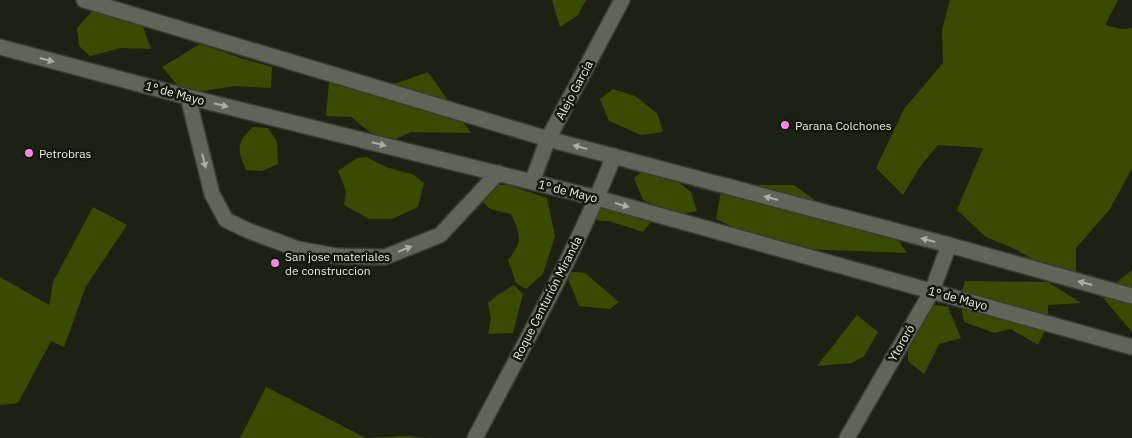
<svg xmlns="http://www.w3.org/2000/svg" width="1132" height="438" font-family="'IBM Plex Sans',sans-serif">
<rect width="100%" height="100%" fill="#1d2114"/>
<!-- forest -->
<path fill="#394b00" d="M 552,0 L 586,0 L 578,15 L 560,27 Z
M 950,0 L 1118,0 L 1105,25 L 1122,29 L 1132,28 L 1132,168 L 1110,209 L 1076,248 L 1076,276 L 1056,273 L 1017,250 L 986,237 L 957,210 L 983,148 L 938,145 L 919,168 L 903,195 L 876,168 L 904,109 L 943,63 L 942,29 Z
M 94,9 L 138,13 L 151,49 L 121,48 L 90,56 L 79,46 L 77,28 Z
M 200,44 L 244,59 L 272,67 L 271,88 L 235,86 L 185,94 L 162,67 Z
M 428,72 L 471,133 L 411,132 L 385,144 L 351,117 L 326,116 L 329,82 L 389,97 L 392,85 Z
M 613,89 L 635,96 L 657,113 L 663,132 L 641,135 L 609,121 L 600,99 Z
M 253,127 L 268,128 L 277,142 L 278,164 L 262,171 L 246,170 C 237,149 236,143 253,127 Z
M 367,157 L 386,167 L 414,175 L 424,183 L 418,207 L 392,219 L 369,219 L 344,205 L 346,191 L 338,171 L 357,158 Z
M 647,168 L 669,175 L 691,192 L 697,211 L 674,215 L 643,200 L 634,178 Z
M 489,185 L 508,185 L 547,198 L 555,236 L 543,274 L 526,289 L 516,283 L 508,260 C 523,241 521,236 511,214 L 490,209 L 482,201 Z
M 722,185 L 794,185 L 835,215 L 891,229 L 907,253 L 776,248 L 716,219 Z
M 602,199 L 657,214 L 643,232 L 609,221 L 592,220 Z
M 93,207 L 127,225 L 86,286 L 64,347 L 51,341 L 18,403 L 0,405 L 0,277 L 49,305 L 53,282 Z
M 1132,270 L 1132,332 L 1104,299 L 1111,287 Z
M 565,271 L 585,273 L 619,302 L 610,309 L 579,306 Z
M 965,281 L 1048,282 L 1081,303 L 1048,305 L 1048,324 L 1038,345 L 1011,329 L 994,333 L 964,322 L 960,299 Z
M 514,285 L 523,294 L 513,333 L 488,334 L 491,319 L 488,303 L 499,294 Z
M 929,304 L 948,307 L 961,338 L 939,344 L 924,374 L 908,361 L 908,341 Z
M 857,315 L 878,332 L 864,356 L 852,363 L 817,366 Z
M 266,387 L 366,438 L 404,436 L 429,438 L 240,438 Z"/>
<g fill="none" stroke-linecap="round" stroke-linejoin="round">
<defs>
<path id="minor" d="M 84,0 L 548,139 L 949,245 L 1132,296
M 0,47 L 188,97 L 597,198 L 1132,347
M 188,97 L 212,194 L 226,220 L 249,231 L 298,249 L 336,256 L 385,257 L 440,235 L 498,173
M 532,182 L 548,139 L 622,0
M 475,438 C 524,345 575,254 614,156
M 847,438 L 932,291 L 949,245"/>
</defs>
<!-- minor casing -->
<use href="#minor" stroke="#383c33" stroke-width="18"/>
<!-- minor -->
<use href="#minor" stroke="#606657" stroke-width="15"/>
</g>
<!-- one-way arrows -->
<defs><path id="oneway-solid" d="M-6-.8H1V-3.2L6.5 0L1 3.2V.8H-6Z" transform="scale(1.25)"/></defs>
<g fill="#aaafa3">
<use href="#oneway-solid" transform="translate(47 60) rotate(15)"/>
<use href="#oneway-solid" transform="translate(221 105) rotate(14)"/>
<use href="#oneway-solid" transform="translate(379 144) rotate(14)"/>
<use href="#oneway-solid" transform="translate(580 147) rotate(-165)"/>
<use href="#oneway-solid" transform="translate(204 161) rotate(76)"/>
<use href="#oneway-solid" transform="translate(771 198) rotate(-165)"/>
<use href="#oneway-solid" transform="translate(622 205) rotate(16)"/>
<use href="#oneway-solid" transform="translate(928 240) rotate(-165)"/>
<use href="#oneway-solid" transform="translate(405 249) rotate(-22)"/>
<use href="#oneway-solid" transform="translate(1085 283) rotate(-165)"/>
</g>
<!-- markers -->
<g fill="#fa87e7" stroke="#14180b" stroke-width="2">
<circle cx="785" cy="125" r="5"/>
<circle cx="29" cy="153" r="5"/>
<circle cx="275" cy="263" r="5"/>
</g>
<g text-anchor="middle" dominant-baseline="central" stroke-width="5" stroke-linejoin="round" paint-order="stroke">
<!-- street labels -->
<g font-size="12" fill="#e6eae1" stroke="#14180b">
<text transform="translate(574 90) rotate(-62)">Alejo García</text>
<text transform="translate(175 93) rotate(15)">1° de Mayo</text>
<text transform="translate(568 191) rotate(14)">1° de Mayo</text>
<text transform="translate(547 298) rotate(-63)">Roque Centurión Miranda</text>
<text transform="translate(958 298) rotate(15)">1° de Mayo</text>
<text transform="translate(901 343) rotate(-60)">Ytororó</text>
</g>
<!-- poi labels -->
<g font-size="12" fill="#e6eae1" stroke="#14180b" text-anchor="start">
<text x="795" y="125">Parana Colchones</text>
<text x="39" y="153">Petrobras</text>
<text x="285" y="256">San jose materiales<tspan x="285" dy="14">de construccion</tspan></text>
</g>
</g>
</svg>
